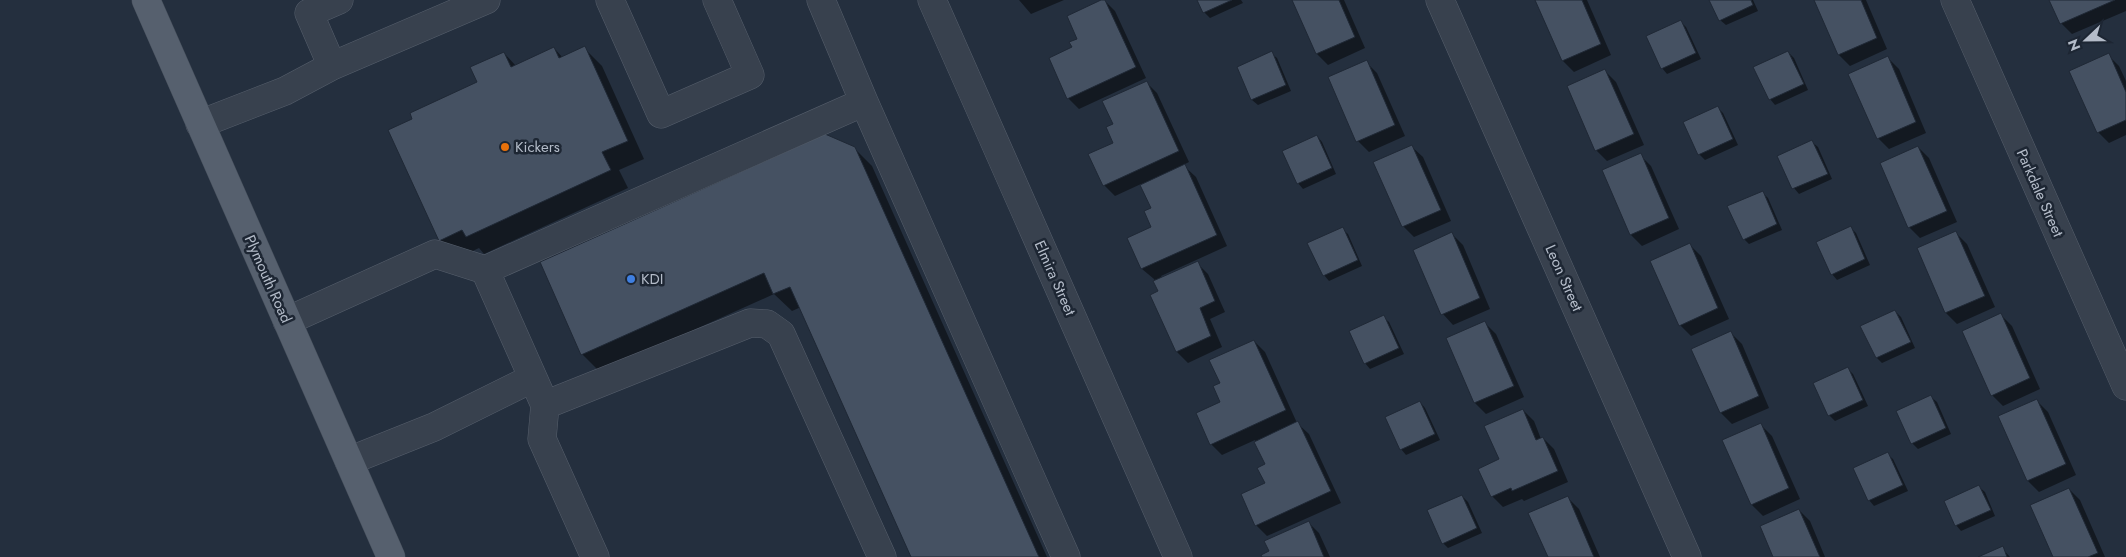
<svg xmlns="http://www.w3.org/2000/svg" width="2126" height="557" font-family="Jost,sans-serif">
<rect width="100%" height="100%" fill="#242f3e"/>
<!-- shadow -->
<path fill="#0007" d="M 1019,0 L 1064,0 L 1031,14 Z
M 1104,0 L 1115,11 L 1146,78 L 1079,109 L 1068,98 L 1074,48 Z
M 1199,0 L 1241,0 L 1243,3 L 1210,18 L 1204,12 Z
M 1294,0 L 1344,0 L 1365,48 L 1328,65 L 1317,54 Z
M 1536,0 L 1587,0 L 1611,55 L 1574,72 L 1563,61 Z
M 1711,0 L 1753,0 L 1758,11 L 1726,25 L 1720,20 Z
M 1815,0 L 1866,0 L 1887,49 L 1850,66 L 1839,55 Z
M 2051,0 L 2126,0 L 2126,11 L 2072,34 L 2061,23 Z
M 1681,22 L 1686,27 L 1701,59 L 1667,74 L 1662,68 Z
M 554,48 L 563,58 L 584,48 L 602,66 L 644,159 L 619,170 L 628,188 L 484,254 L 479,248 L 458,258 L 440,240 L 414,120 L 479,83 L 504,53 L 516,66 Z
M 1788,52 L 1794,58 L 1808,90 L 1775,105 L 1770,99 Z
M 1271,53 L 1277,58 L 1291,91 L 1258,105 L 1252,100 L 1238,68 Z
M 2108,55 L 2119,66 L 2126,81 L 2126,135 L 2109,143 L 2098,132 Z
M 1888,58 L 1899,69 L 1926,133 L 1889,149 L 1878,138 Z
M 1366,62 L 1377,73 L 1405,136 L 1369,152 L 1358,141 L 1329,78 Z
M 1605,71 L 1616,82 L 1644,145 L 1607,161 L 1596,150 Z
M 1146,82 L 1157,93 L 1189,162 L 1183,165 L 1196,177 L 1227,246 L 1161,276 L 1162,278 L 1197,263 L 1208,274 L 1225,312 L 1210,319 L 1222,347 L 1188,363 L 1177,352 L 1160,292 L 1154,279 L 1142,269 L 1128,239 L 1153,228 L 1152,209 L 1141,184 L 1115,196 L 1104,185 L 1114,143 L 1114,124 Z
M 1718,108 L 1723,113 L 1738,145 L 1705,160 L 1699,154 Z
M 1317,136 L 1322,142 L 1336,174 L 1303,189 L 1298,183 Z
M 1812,142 L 1818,147 L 1832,179 L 1799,194 L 1794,188 L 1779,157 Z
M 1412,147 L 1423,157 L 1451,221 L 1414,237 L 1403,226 Z
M 1918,147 L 1929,158 L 1957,222 L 1920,238 L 1909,227 Z
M 854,148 L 872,166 L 1047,557 L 913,557 L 801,307 L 792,311 L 774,294 L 600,372 L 582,354 Z
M 1640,155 L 1651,166 L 1679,229 L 1642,246 L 1631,235 L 1603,171 Z
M 1762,192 L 1768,198 L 1782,230 L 1749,244 L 1744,239 Z
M 1850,227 L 1856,233 L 1870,265 L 1837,280 L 1832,274 Z
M 1342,229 L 1348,234 L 1362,266 L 1329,281 L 1324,275 Z
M 1956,233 L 1967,244 L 1995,307 L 1957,324 L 1946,313 L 1919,249 Z
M 1452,234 L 1463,245 L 1490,309 L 1453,325 L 1443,314 Z
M 1690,245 L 1701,256 L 1729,319 L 1691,336 L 1680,325 Z
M 1895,311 L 1901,317 L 1915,348 L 1882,363 L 1877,358 Z
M 2001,315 L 2012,326 L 2040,389 L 2003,406 L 1992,395 Z
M 1383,317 L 1389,322 L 1404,354 L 1370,369 L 1365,363 Z
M 1485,323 L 1496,334 L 1524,397 L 1486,414 L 1475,403 L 1448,339 Z
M 1731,333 L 1742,344 L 1769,408 L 1732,424 L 1721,413 L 1693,349 Z
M 1254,341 L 1265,352 L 1297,423 L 1309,434 L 1341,503 L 1267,536 L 1256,525 L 1267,484 L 1266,465 L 1255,440 L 1222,455 L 1211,444 L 1222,402 L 1222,383 Z
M 1848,369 L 1853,374 L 1868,406 L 1835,421 L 1829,415 Z
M 1931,397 L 1937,402 L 1951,434 L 1918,449 L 1912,443 Z
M 2037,401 L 2048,412 L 2076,475 L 2039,492 L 2028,481 L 2000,417 Z
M 1420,402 L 1425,408 L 1440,440 L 1406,455 L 1401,449 Z
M 1523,410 L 1534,421 L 1541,439 L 1543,438 L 1554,449 L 1568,482 L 1524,501 L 1522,499 L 1503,507 L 1492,496 L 1500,460 Z
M 1761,425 L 1772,436 L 1800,499 L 1763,516 L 1752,505 Z
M 1887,454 L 1893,459 L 1908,491 L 1874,506 L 1869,500 Z
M 1979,487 L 1985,492 L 1995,516 L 1961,531 L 1956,525 Z
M 2069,489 L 2080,500 L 2105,557 L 2054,557 Z
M 1462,496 L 1468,502 L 1482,533 L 1448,548 L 1443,543 Z
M 1568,498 L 1579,509 L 1600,557 L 1549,557 Z
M 1799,510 L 1810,521 L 1825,557 L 1775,557 Z
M 1308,522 L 1319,533 L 1330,557 L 1264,557 Z
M 2002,548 L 2010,557 L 1982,557 Z"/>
<!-- building -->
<path fill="#455162" stroke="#1f2835" d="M 1101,0 L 1105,0 L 1136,67 L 1067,99 L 1049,58 L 1072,47 L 1069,42 L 1077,39 L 1067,16 Z
M 1197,0 L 1232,0 L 1203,13 Z
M 1292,0 L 1339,0 L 1355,37 L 1316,54 Z
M 1535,0 L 1582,0 L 1601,44 L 1562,61 Z
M 1709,0 L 1751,0 L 1753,5 L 1719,21 Z
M 1814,0 L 1861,0 L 1877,38 L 1838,55 Z
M 2049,0 L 2115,0 L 2060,24 Z
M 1681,20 L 1696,53 L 1661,69 L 1646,36 Z
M 585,46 L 628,141 L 602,152 L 611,170 L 466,237 L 462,230 L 439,241 L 388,130 L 412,119 L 410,113 L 477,82 L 470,67 L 504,52 L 511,67 L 554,47 L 559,58 Z
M 1272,51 L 1286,85 L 1251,100 L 1237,67 Z
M 1788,51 L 1804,84 L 1769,100 L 1753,67 Z
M 2109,53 L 2126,92 L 2126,120 L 2097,133 L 2069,71 Z
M 1888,56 L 1916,122 L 1877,139 L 1848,74 Z
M 1367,60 L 1395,125 L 1356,142 L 1328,77 Z
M 1605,69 L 1634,134 L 1595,151 L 1567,86 Z
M 1147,81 L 1179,151 L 1103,186 L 1088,154 L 1113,143 L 1106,127 L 1113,124 L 1102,101 Z
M 1718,106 L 1733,139 L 1698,155 L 1683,122 Z
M 825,134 L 855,147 L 1039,557 L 911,557 L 790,287 L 773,294 L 764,273 L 581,355 L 540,262 Z
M 1317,135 L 1332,168 L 1297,184 L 1282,151 Z
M 1812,140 L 1828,174 L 1792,189 L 1777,156 Z
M 1412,145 L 1441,210 L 1402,227 L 1373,162 Z
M 1918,146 L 1947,211 L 1908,228 L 1880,163 Z
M 1641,153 L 1669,218 L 1630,235 L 1602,170 Z
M 1185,164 L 1217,235 L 1141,269 L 1127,238 L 1151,227 L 1144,211 L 1151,208 L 1140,185 Z
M 1763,191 L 1777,224 L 1743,240 L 1727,206 Z
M 1851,226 L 1865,259 L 1831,275 L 1816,242 Z
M 1343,227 L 1358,260 L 1323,276 L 1307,243 Z
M 1956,231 L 1985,296 L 1945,313 L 1917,248 Z
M 1452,232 L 1480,298 L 1441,315 L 1413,250 Z
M 1690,243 L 1718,308 L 1679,326 L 1650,261 Z
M 1198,261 L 1215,301 L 1200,308 L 1211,336 L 1176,352 L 1150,295 L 1158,291 L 1153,281 Z
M 1895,310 L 1911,342 L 1876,358 L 1860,326 Z
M 2001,313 L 2030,378 L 1991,396 L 1962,331 Z
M 1384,315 L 1399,348 L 1364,364 L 1349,331 Z
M 1485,321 L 1514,386 L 1474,403 L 1446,338 Z
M 1731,331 L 1759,396 L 1720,413 L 1691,349 Z
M 1254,340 L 1286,410 L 1210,445 L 1196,413 L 1220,402 L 1213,386 L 1220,383 L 1209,360 Z
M 1848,367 L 1863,400 L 1828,416 L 1813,383 Z
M 1931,395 L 1946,428 L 1911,444 L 1896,411 Z
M 2037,399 L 2066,464 L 2027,481 L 1998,416 Z
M 1420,401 L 1435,434 L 1400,450 L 1385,417 Z
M 1523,409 L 1536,440 L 1543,437 L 1558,471 L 1512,491 L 1511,488 L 1491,497 L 1478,469 L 1499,459 L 1484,426 Z
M 1298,421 L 1331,491 L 1255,526 L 1241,494 L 1265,483 L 1257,468 L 1265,464 L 1254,442 Z
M 1761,423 L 1789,488 L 1751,505 L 1722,440 Z
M 1888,452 L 1903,485 L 1868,501 L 1853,468 Z
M 1979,485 L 1991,510 L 1955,526 L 1944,501 Z
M 2069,488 L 2098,553 L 2088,557 L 2053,557 L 2030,505 Z
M 1462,495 L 1477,528 L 1442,544 L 1427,510 Z
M 1568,496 L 1594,557 L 1548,557 L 1528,513 Z
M 1799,509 L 1820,557 L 1773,557 L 1760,526 Z
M 1309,521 L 1324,557 L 1262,557 L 1261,555 L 1269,551 L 1264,541 Z
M 2003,546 L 2007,557 L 1978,557 Z"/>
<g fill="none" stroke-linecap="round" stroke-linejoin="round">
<defs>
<path id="minor" d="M 339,0 L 309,13 L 332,66 L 486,0
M 610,0 L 661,114 L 750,75 L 717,0
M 821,0 L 864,102
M 932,0 L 1178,557
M 1440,0 L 1687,557
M 1955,0 L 2126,386
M 200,124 L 285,91 L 332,66
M 287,321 L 435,254 L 485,270
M 545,405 L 542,439 L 595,557
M 349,461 L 434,427 L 533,378
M 882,557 L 781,334 L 767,324 L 750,323 L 545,405 L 485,270 L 864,102 L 1066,557"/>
<path id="major" d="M 146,0 L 391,557"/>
</defs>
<!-- minor casing -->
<use href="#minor" stroke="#565f6c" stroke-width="29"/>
<!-- major casing -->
<use href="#major" stroke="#414a57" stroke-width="29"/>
<!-- minor -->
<use href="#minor" stroke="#38414e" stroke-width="28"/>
<!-- major -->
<use href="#major" stroke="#56606e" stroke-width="28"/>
</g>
<!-- markers -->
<circle fill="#e8710a" stroke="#1d2633" stroke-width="2" cx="505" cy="147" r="5"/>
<circle fill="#3f7fe0" stroke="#1d2633" stroke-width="2" cx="631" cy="279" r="5"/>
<g text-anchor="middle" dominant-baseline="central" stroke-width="5" stroke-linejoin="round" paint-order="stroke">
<!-- poi labels -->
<g font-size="15" fill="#b4bcc9" stroke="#1d2633" text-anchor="start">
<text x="515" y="147">Kickers</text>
<text x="641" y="279">KDI</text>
</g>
<!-- street labels -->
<g font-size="15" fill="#b4bcc9" stroke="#1d2633">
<text transform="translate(2040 193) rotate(66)">Parkdale Street</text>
<text transform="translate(1055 278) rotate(66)">Elmira Street</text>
<text transform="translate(1564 278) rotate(66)">Leon Street</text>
<text transform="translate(268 279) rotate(66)">Plymouth Road</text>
</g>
</g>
<!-- north arrow -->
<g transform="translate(2086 40) rotate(248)" stroke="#1d2633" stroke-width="4" paint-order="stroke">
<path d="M0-4L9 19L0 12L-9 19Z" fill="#b4bcc9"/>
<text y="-8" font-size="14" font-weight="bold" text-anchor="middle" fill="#b4bcc9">N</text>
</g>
</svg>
